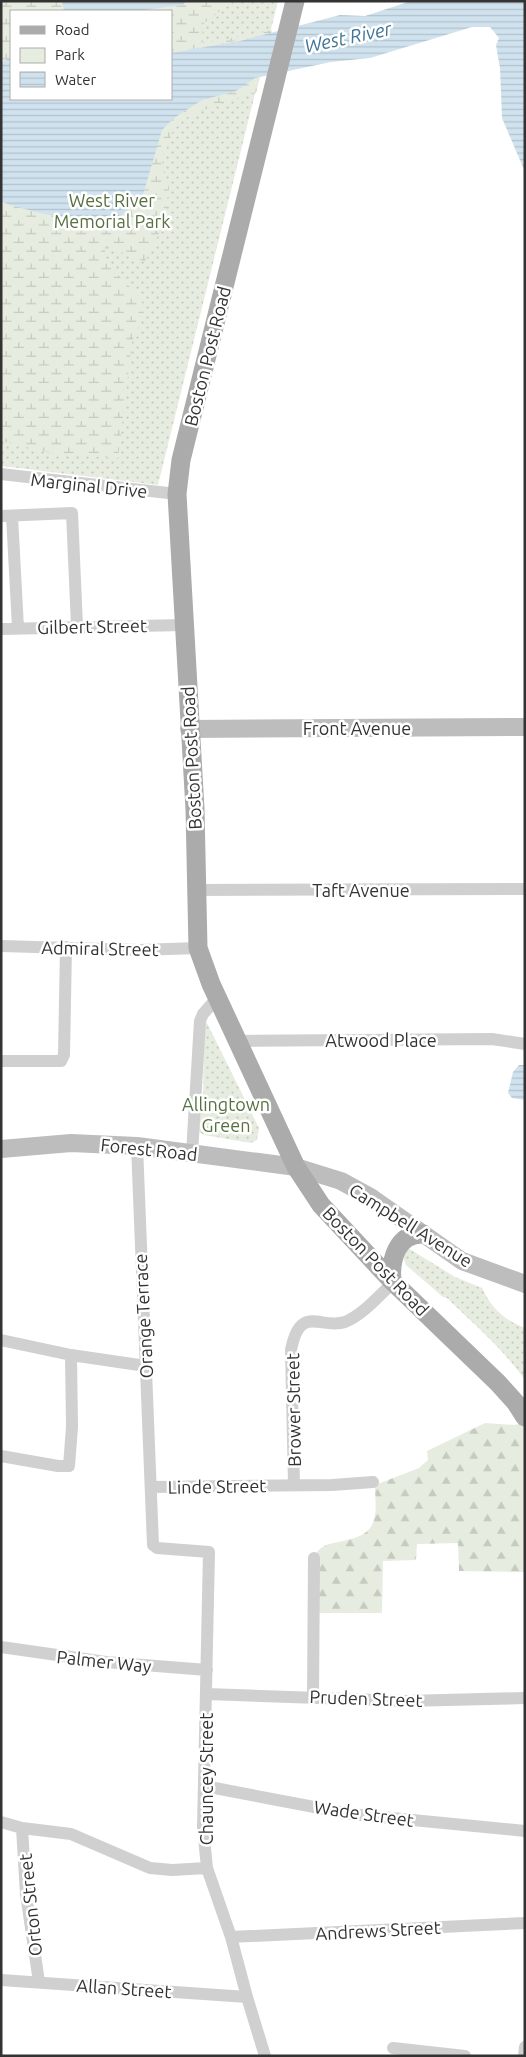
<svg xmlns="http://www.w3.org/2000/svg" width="526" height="2057" font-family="Ubuntu,sans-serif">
<defs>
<pattern id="green-dots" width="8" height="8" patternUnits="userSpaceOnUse" patternTransform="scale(1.25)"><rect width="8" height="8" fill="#e6ecdf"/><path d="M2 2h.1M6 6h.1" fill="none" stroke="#c6cbc0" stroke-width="1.8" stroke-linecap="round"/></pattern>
<pattern id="forest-firs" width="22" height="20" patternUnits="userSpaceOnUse" patternTransform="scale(1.25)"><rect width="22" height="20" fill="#e6ecdf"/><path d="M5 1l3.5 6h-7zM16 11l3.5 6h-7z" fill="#c6cbc0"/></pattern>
<pattern id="wetland-marsh" width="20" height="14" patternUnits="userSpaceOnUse" patternTransform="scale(1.25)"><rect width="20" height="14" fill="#e6ecdf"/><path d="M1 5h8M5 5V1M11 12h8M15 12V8" fill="none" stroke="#c6cbc0"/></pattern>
<pattern id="water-rules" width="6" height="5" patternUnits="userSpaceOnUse" patternTransform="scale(1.25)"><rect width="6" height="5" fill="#cfe2ee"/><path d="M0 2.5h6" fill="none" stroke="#b2c2cd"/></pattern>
</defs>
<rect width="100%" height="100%" fill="#fff"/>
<!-- green -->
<path fill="url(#green-dots)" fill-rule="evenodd" d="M 1,1 L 278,1 L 158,485 L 1,466 ZM 11,11 L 171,11 L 171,99 L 11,99 Z
M 207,1023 L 259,1128 L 257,1140 L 251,1143 L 204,1135 L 199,1132 L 199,1115 L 203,1109 L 204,1024 Z
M 408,1248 L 455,1277 L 482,1288 C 492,1309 503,1319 525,1328 L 525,1380 C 503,1349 474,1324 447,1298 L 443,1297 L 406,1265 L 403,1257 Z"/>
<!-- forest -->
<path fill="url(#forest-firs)" d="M 485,1423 L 514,1425 L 525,1423 L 525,1572 L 459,1571 L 458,1543 L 417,1544 L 416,1560 L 383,1561 L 382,1613 L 314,1613 C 314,1596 311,1576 314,1559 C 319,1533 365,1550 374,1520 C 377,1510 375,1495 375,1485 L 419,1468 L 428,1460 L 427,1451 Z"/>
<!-- wetland -->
<path fill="url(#wetland-marsh)" d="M 1,1 L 62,1 L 64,11 L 11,11 L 11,56 L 1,64 Z
M 186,1 L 225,1 L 221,10 L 202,25 L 203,44 L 272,30 L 256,93 L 223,102 L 176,122 L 162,161 L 169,188 L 164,223 L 145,262 L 107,246 L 102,259 L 142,299 L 143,316 L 132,342 L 118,458 L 59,455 L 1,441 L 1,201 L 10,205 L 142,198 C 148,178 152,149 162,131 C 173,108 214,97 236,91 L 265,35 L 171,53 L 171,11 L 136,11 L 183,5 Z"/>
<!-- water -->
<path fill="url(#water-rules)" d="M 62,1 L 186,1 L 183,5 L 136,11 L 64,11 Z
M 411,1 L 525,1 L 525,172 L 502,118 L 500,68 L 496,45 L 499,38 L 490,27 L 472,27 L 370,58 L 331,62 L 255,78 L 236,91 L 202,100 L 174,118 L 162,130 L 142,198 L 121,216 L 87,219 L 44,214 L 10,205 L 1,201 L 1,64 L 11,56 L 11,99 L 171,99 L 171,53 L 240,41 L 340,15 L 365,16 Z
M 519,1065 L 525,1065 L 525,1100 L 512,1098 L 508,1093 L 513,1072 Z"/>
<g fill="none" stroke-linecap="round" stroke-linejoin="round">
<!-- street -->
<path stroke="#d0d0d0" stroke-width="12" d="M 1,474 L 177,494
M 1,516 L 72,513 L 77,626
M 12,516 L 18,628
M 1,629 L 184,625
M 197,890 L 525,889
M 1,946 L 139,950 L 198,948
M 237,1041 L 492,1039 L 525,1044
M 1,1061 L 61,1061 L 64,1055 L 66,947
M 137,1146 L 153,1545 L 157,1548 L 209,1552 L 203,1828 L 207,1868 L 231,1937 L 247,1997 L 265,2056
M 192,1153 L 200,1021 L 203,1014 L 217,998
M 1,1340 L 71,1355 L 146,1366
M 1,1456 L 58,1466 L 69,1466 L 72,1427 L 71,1355
M 294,1485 L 291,1350 C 300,1303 321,1330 345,1322 C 363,1315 379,1295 394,1282
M 151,1487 L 332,1485 L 373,1482
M 1,1647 L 106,1662 L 207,1670
M 207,1694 L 405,1701 L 525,1698
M 313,1697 L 314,1558
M 204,1786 L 351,1814 L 525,1831
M 1,1822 L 22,1828 L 71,1834 L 150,1868 L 172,1870 L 207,1868
M 22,1828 L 26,1894 L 39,1982
M 231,1937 L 525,1923
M 1,1980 L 247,1997
M 393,2048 L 465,2056
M 524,2056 L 525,2047"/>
<!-- secondary -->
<path stroke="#bdbdbd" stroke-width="18" d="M 189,729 L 525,727
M 1,1149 L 71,1143 L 137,1146 L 296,1167 L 341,1181 L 372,1198 L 462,1261 L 525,1284"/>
<!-- primary -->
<path stroke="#ababab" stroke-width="19" d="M 295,1 L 181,460 L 177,494 L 195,809 L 198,948 L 211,984 L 296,1167 L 321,1205 L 392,1281 L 498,1383 L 516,1403 L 525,1417
M 392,1281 C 390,1260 397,1233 423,1234"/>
</g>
<g text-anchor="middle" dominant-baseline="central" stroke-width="5" stroke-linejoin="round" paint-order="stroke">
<!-- park labels -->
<g font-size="18" fill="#56703f" stroke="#fff">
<text x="112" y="200">West River<tspan x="112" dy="21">Memorial Park</tspan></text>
<text x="226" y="1104">Allingtown<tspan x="226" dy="21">Green</tspan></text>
</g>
<!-- street labels -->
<g font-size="18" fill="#333" stroke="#fff">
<text transform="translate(207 356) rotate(-76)">Boston Post Road</text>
<text transform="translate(89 485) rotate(6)">Marginal Drive</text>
<text transform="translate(92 626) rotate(-1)">Gilbert Street</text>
<text x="357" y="728">Front Avenue</text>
<text transform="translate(191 758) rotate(-93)">Boston Post Road</text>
<text x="361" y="890">Taft Avenue</text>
<text transform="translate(100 948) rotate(1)">Admiral Street</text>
<text x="381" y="1040">Atwood Place</text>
<text transform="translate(149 1149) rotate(6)">Forest Road</text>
<text transform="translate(411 1225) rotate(32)">Campbell Avenue</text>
<text transform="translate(376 1261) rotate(46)">Boston Post Road</text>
<text transform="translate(143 1316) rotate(-93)">Orange Terrace</text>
<text transform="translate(293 1410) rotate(-91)">Brower Street</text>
<text transform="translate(217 1486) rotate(-1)">Linde Street</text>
<text transform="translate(104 1661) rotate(6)">Palmer Way</text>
<text transform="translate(366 1698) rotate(2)">Pruden Street</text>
<text transform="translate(206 1779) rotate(-90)">Chauncey Street</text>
<text transform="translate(364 1813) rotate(8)">Wade Street</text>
<text transform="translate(30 1905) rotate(-96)">Orton Street</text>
<text transform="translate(378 1930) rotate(-3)">Andrews Street</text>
<text transform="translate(124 1988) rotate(4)">Allan Street</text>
</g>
<!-- water labels -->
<g font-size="19" font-style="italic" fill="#3f7597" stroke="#fff">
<text transform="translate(348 37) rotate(-12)">West River</text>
</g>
</g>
<!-- border -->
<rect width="526" height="2057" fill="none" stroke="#333333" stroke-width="5"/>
<!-- legend -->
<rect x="10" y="10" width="162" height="90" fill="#ffffff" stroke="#adadad"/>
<rect x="20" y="26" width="25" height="8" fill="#ababab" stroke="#adadad"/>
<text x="55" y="35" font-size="15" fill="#333333">Road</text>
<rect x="20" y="48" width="25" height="15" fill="#e6ecdf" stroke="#adadad"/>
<text x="55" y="60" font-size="15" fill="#333333">Park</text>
<rect x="20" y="72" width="25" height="15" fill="url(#water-rules)" stroke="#adadad"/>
<text x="55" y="85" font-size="15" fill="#333333">Water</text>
</svg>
